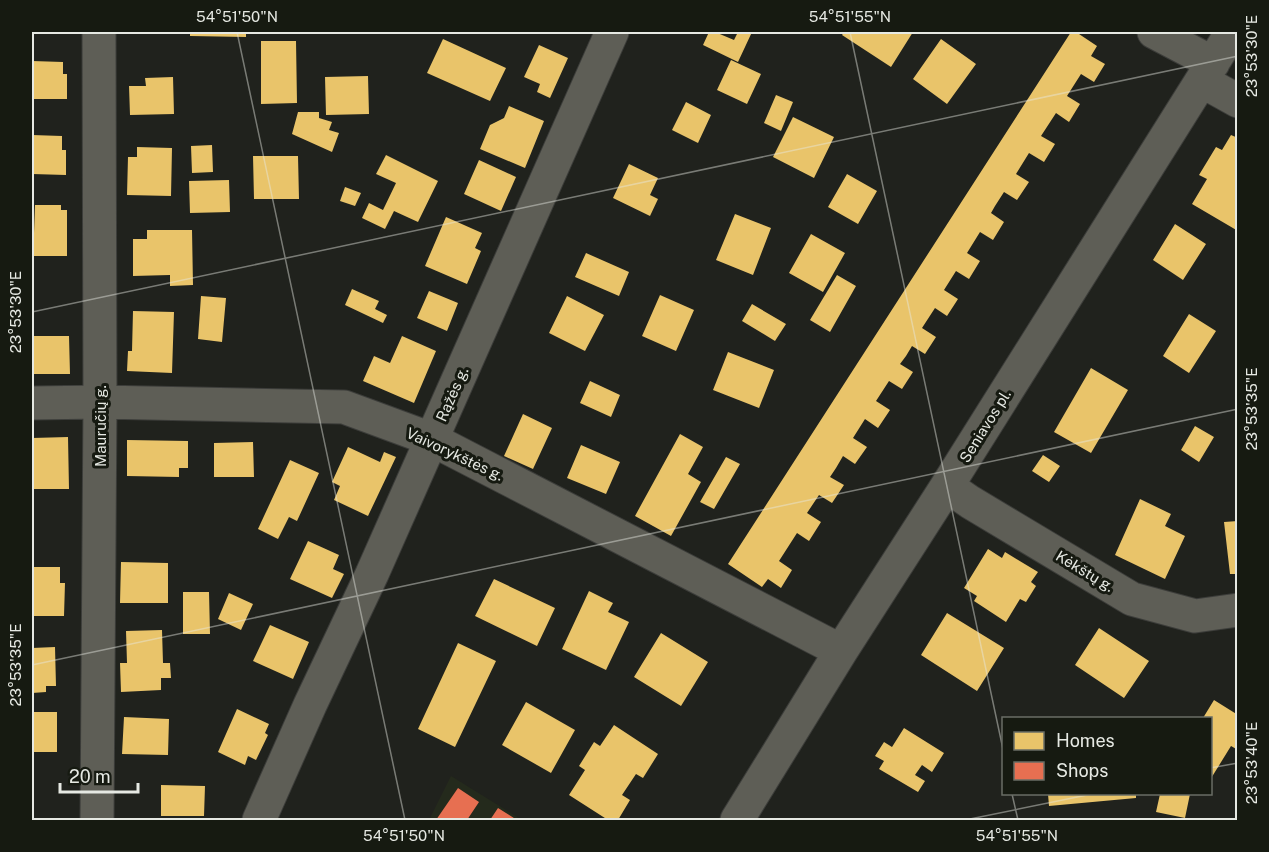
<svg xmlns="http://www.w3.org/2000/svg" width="1269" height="852" font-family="'Public Sans',sans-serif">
<rect width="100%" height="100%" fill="#20221d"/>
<!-- built -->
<path fill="#242a1c" d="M 451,776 L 522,820 L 429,820 Z"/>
<!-- homes -->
<path fill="#e9c46a" d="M 190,32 L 246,32 L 246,37 L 190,36 Z
M 709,32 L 715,32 L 734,40 L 738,32 L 752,32 L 738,62 L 703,45 Z
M 844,32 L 913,32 L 891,67 L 842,35 Z
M 1071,32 L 1076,32 L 1097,46 L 1091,56 L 1105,64 L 1094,82 L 1081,74 L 1067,96 L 1080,104 L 1069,122 L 1056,113 L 1041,136 L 1055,144 L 1044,162 L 1029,153 L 1016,174 L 1029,182 L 1017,200 L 1004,192 L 995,206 L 991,213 L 1004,222 L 993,240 L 980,232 L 967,253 L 980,261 L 969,279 L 956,271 L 944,290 L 958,299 L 947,316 L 935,308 L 922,328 L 936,337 L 925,354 L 912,346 L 906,356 L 900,364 L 913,372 L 902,389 L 889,381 L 876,401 L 890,410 L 878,428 L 865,419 L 853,438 L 867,447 L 855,464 L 843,456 L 836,468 L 830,477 L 844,485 L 832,503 L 819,495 L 807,513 L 821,522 L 809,541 L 797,533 L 779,561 L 792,570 L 781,588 L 768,579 L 762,587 L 728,564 Z
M 443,39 L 506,68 L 490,101 L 427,73 Z
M 941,39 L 976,64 L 947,104 L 913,79 Z
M 261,41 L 296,41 L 297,103 L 261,104 Z
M 539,45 L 568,58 L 550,98 L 537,92 L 540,84 L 524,77 Z
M 731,60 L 761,74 L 747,104 L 717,90 Z
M 32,61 L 63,62 L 63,74 L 67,74 L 67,99 L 32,99 Z
M 368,76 L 369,114 L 326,115 L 325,77 Z
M 173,77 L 174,114 L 130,115 L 129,86 L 146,86 L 145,78 Z
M 776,95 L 793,102 L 781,131 L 764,123 Z
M 686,102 L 711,115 L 698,143 L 672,130 Z
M 509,106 L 544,121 L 525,168 L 480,149 L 490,125 L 504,118 Z
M 298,112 L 319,112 L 319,118 L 332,122 L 329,130 L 339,133 L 332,152 L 292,134 Z
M 793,117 L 834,137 L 814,178 L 773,157 Z
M 32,135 L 62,136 L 62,150 L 66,150 L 66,175 L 32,174 Z
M 1231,135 L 1238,138 L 1238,231 L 1192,204 L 1207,179 L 1199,175 L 1216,147 L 1222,150 Z
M 212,145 L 213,172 L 192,173 L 191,146 Z
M 137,147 L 172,148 L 171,196 L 127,195 L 128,157 L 137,157 Z
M 386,155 L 438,181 L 418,222 L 394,211 L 385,229 L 362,218 L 369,203 L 383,210 L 396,183 L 376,174 Z
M 253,156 L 298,156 L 299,199 L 254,199 Z
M 479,160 L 516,177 L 501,211 L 464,194 Z
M 629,164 L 658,178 L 650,195 L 658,199 L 650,216 L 613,198 Z
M 847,174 L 877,191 L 858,224 L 828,207 Z
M 229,180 L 230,212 L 190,213 L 189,181 Z
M 345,187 L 361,193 L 355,206 L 340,201 Z
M 35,205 L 61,205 L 61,210 L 67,210 L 67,256 L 32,256 L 32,233 L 34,233 Z
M 735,214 L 771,228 L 753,275 L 716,260 Z
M 446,217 L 482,233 L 475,248 L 481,251 L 467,284 L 425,266 Z
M 1175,224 L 1206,244 L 1183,280 L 1153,260 Z
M 147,230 L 192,230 L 193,285 L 170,286 L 170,275 L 133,276 L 133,239 L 147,239 Z
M 811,234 L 845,253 L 823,292 L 789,273 Z
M 586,253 L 629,272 L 619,296 L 575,277 Z
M 837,275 L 856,286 L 830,332 L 810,320 Z
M 352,289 L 379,301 L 375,309 L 387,315 L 383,323 L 345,305 Z
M 429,291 L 458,303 L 447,331 L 417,318 Z
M 660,295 L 694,310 L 676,351 L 642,336 Z
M 201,296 L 226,298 L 222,342 L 198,339 Z
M 567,296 L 604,315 L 585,351 L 549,333 Z
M 752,304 L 786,324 L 775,341 L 742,321 Z
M 133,311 L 174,312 L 172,373 L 127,371 L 128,351 L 132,351 Z
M 1189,314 L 1216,331 L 1189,373 L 1163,356 Z
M 32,336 L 69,336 L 70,374 L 32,374 Z
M 402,336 L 436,351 L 414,403 L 363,381 L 374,356 L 390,363 Z
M 728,352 L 774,370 L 759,408 L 713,390 Z
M 1091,368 L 1128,390 L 1091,453 L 1054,432 Z
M 590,381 L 620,395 L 611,417 L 580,403 Z
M 523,414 L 552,428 L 533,469 L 504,456 Z
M 1195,426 L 1214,437 L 1199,462 L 1181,450 Z
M 680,434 L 703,447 L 688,474 L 701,482 L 671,536 L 635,516 Z
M 68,437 L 69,489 L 32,489 L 32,438 Z
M 127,440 L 188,441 L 188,468 L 179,468 L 179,477 L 127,476 Z
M 253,442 L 254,477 L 214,477 L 214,443 Z
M 581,445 L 620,462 L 606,494 L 567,478 Z
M 348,447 L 380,462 L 384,452 L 396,457 L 368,516 L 334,500 L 340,486 L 332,482 Z
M 1043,455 L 1060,466 L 1049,482 L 1032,471 Z
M 726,457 L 740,464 L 714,509 L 700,502 Z
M 290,460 L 319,473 L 297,521 L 289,517 L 278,539 L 258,529 Z
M 1140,499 L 1171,514 L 1165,526 L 1185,536 L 1165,579 L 1115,555 Z
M 1238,521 L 1238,574 L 1230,574 L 1224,522 Z
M 308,541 L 339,555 L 333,569 L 344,574 L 332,598 L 290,579 Z
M 988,549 L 1002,558 L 1005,552 L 1038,572 L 1031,582 L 1036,586 L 1026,602 L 1020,599 L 1006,622 L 974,601 L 977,596 L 964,588 Z
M 121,562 L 168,563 L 168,603 L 120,603 Z
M 32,567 L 60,567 L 60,583 L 65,583 L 64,616 L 32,616 Z
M 494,579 L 555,608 L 537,646 L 475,616 Z
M 589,591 L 613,603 L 608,612 L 629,622 L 606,670 L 562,649 Z
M 183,592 L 209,592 L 210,634 L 183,634 Z
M 229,593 L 253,604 L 241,630 L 218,619 Z
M 947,613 L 1004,648 L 977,691 L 921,655 Z
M 270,625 L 309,642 L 293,679 L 253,661 Z
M 1099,628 L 1149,661 L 1124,698 L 1075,665 Z
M 162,630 L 163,663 L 170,663 L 171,678 L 161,678 L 161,690 L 121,692 L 120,663 L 127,663 L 126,631 Z
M 661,633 L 708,662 L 681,706 L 634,677 Z
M 458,643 L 496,661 L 455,747 L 418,729 Z
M 55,647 L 56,686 L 46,686 L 46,692 L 32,693 L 32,648 Z
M 1214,700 L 1238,715 L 1238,750 L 1231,746 L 1210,780 L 1210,718 L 1203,718 Z
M 526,702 L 575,730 L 551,773 L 502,745 Z
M 237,709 L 269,724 L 265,733 L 268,735 L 256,760 L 248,756 L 245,765 L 218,752 Z
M 32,712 L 57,712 L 57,752 L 32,752 Z
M 124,717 L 169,719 L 168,755 L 122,754 Z
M 614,725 L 658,754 L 643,778 L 636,774 L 622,795 L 630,800 L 618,820 L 608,820 L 569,795 L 585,770 L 579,766 L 594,742 L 600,746 Z
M 904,728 L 944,753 L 932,772 L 922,765 L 915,775 L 925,781 L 918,792 L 879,769 L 884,761 L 875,756 L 884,742 L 892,747 Z
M 161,785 L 205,786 L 204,816 L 161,816 Z
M 1048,794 L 1136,794 L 1136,798 L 1049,806 Z
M 1160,794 L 1190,794 L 1185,818 L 1156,812 Z"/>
<!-- shops -->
<path fill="#e76f51" d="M 458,788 L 479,802 L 467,820 L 436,820 Z
M 498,808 L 517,820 L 490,820 Z"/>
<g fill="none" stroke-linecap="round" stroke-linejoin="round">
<defs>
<path id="minor" d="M 1154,32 L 1213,63
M 1202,81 L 1238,101
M 32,403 L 100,402 L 344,407 L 431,439 L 841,651
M 947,486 L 970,502 L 1132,599 L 1195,616 L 1238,610
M 97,820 L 100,402 L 99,32
M 259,820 L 310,705 L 372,574 L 612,32
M 737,820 L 841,651 L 947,486 L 1232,32"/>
</defs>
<!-- minor casing -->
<use href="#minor" stroke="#3c3d3a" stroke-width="35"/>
<!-- minor -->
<use href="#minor" stroke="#5e5e56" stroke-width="33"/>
</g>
<!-- ticks -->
<path fill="none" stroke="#e6e9e3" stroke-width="1.5" stroke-opacity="0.45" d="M 237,32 L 405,820M 850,32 L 1004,754M 32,312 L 1238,56M 32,665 L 1238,409M 1210,768 L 1238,763M 1012,794 L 1018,820M 965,820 L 1092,794"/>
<g text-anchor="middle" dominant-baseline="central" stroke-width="6" stroke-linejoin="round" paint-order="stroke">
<!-- street labels -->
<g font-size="15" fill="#e6e9e3" stroke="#161a11">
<text transform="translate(452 394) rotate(-66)">Rąžės g.</text>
<text transform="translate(100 426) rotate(-90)">Mauručių g.</text>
<text transform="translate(985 426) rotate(-58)">Seniavos pl.</text>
<text transform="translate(455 454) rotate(25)">Vaivorykštės g.</text>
<text transform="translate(1085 571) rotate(31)">Kėkštų g.</text>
</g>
</g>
<!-- border -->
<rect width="1269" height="852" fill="none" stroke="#161a11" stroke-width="66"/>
<!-- legend -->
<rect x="1002" y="717" width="210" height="78" fill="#161a11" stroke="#696d65" stroke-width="1.5"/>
<rect x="1014" y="732" width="30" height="18" fill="#e9c46a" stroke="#696d65" stroke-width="1.5"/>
<text x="1056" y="747" font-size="18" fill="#e6e9e3">Homes</text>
<rect x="1014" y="762" width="30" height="18" fill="#e76f51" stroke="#696d65" stroke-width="1.5"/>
<text x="1056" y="777" font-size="18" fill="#e6e9e3">Shops</text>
<!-- scale -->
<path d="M60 783v9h78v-9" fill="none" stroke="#e6e9e3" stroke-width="3"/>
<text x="69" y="783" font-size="18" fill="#e6e9e3" stroke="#161a11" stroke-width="4.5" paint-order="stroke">20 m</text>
<rect x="33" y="33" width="1203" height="786" fill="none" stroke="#e6e9e3" stroke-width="2"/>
<g font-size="15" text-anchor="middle" fill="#e6e9e3">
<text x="237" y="22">54°51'50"N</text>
<text x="850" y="22">54°51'55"N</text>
<text transform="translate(1252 56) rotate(-90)" y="5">23°53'30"E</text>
<text transform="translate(16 312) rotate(-90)" y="5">23°53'30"E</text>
<text transform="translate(1252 409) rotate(-90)" y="5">23°53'35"E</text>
<text transform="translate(16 665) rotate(-90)" y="5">23°53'35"E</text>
<text transform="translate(1252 763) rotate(-90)" y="5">23°53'40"E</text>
<text x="404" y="841">54°51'50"N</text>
<text x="1017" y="841">54°51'55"N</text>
</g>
</svg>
